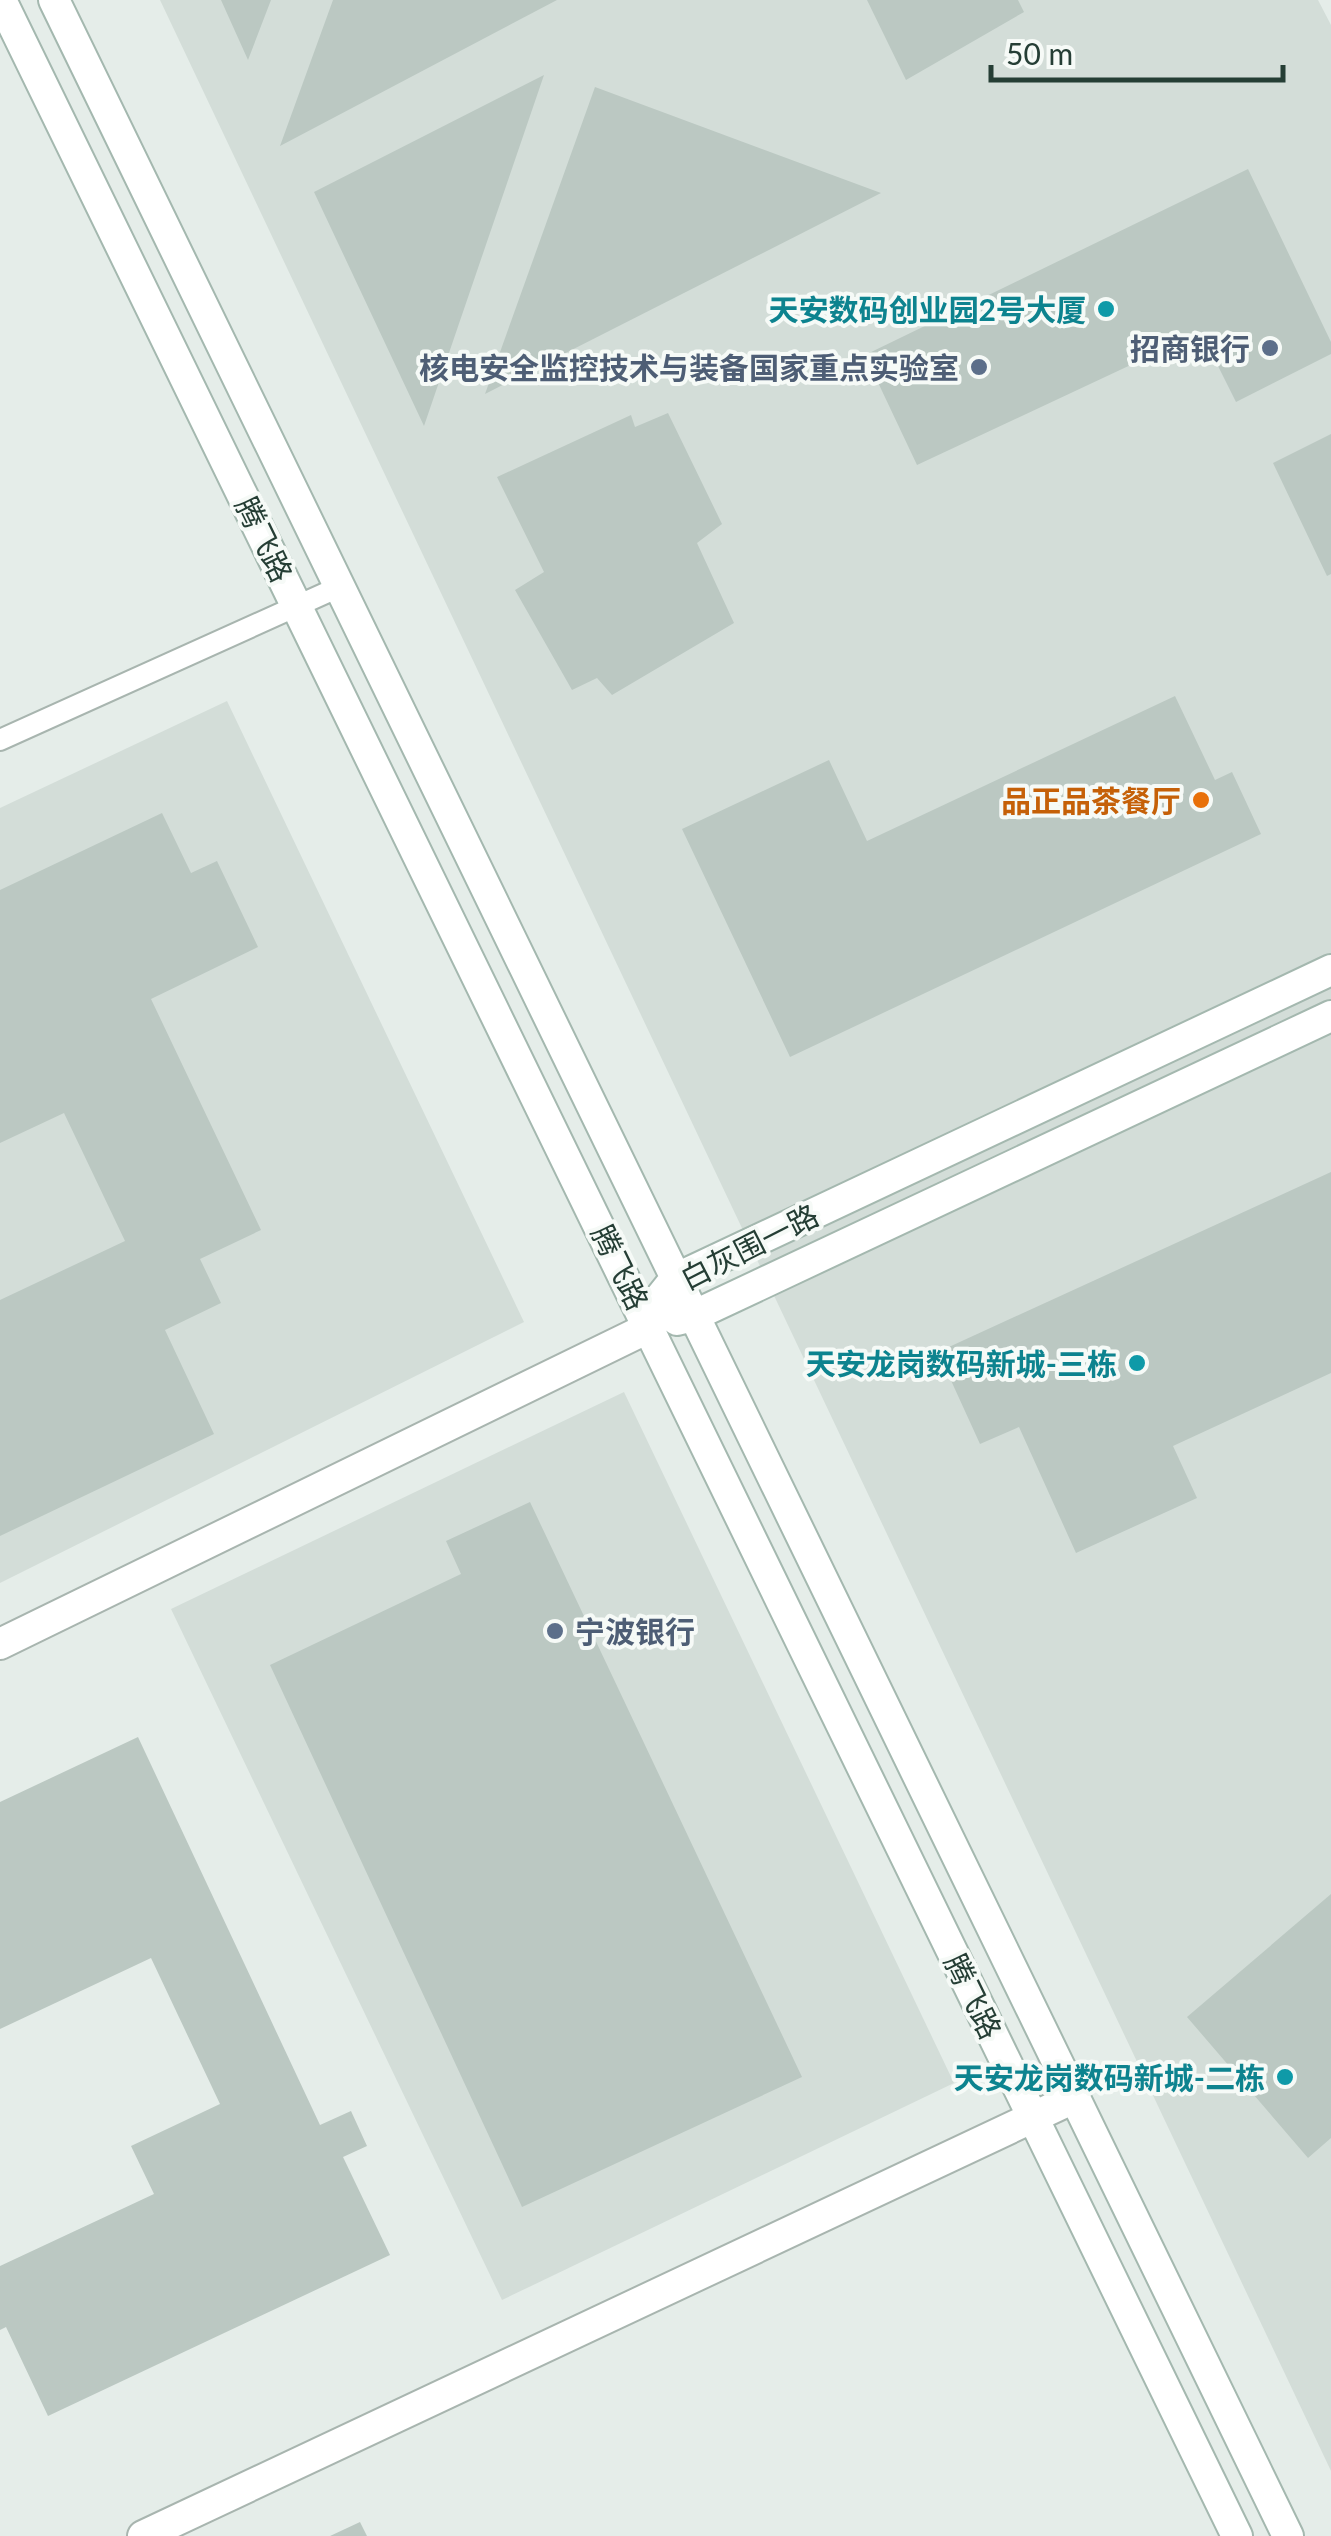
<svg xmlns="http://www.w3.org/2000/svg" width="1331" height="2536" font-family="Lato,'Noto Sans SC',sans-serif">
<rect width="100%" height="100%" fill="#e5ede9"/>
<!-- built -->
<path fill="#d3ddd8" d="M 160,0 L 1318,0 L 1331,25 L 1331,2471 Z
M 227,701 L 524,1322 L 0,1583 L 0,808 Z
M 624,1392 L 954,2083 L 502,2300 L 171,1609 Z"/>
<!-- building -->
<path fill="#bbc8c2" d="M 221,0 L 271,0 L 248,60 Z
M 333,0 L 557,0 L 280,146 Z
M 867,0 L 1018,0 L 1024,12 L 906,80 Z
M 544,75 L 424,426 L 314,192 Z
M 595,87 L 881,193 L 485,394 Z
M 1248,169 L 1331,342 L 1331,354 L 1236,402 L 1201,332 L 917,465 L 865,355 Z
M 668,413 L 722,524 L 697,543 L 734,623 L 612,695 L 597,678 L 572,690 L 515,590 L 544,572 L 497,477 L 631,415 L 635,427 Z
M 1331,434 L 1331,574 L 1327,576 L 1273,463 Z
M 1175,696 L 1215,780 L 1232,772 L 1261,834 L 790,1057 L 682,829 L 829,760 L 867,841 Z
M 162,813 L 191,873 L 217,861 L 258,947 L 151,999 L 261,1230 L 200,1259 L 221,1303 L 165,1330 L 214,1434 L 0,1536 L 0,1300 L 125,1241 L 64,1113 L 0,1143 L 0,890 Z
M 1331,1172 L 1331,1373 L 1173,1446 L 1197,1498 L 1076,1553 L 1019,1427 L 980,1444 L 938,1352 Z
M 530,1502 L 802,2077 L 522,2207 L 270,1665 L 461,1574 L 446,1541 Z
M 138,1737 L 320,2125 L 351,2111 L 367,2146 L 343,2157 L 390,2255 L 48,2416 L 6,2327 L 0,2330 L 0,2266 L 154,2194 L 131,2146 L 220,2104 L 151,1958 L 0,2029 L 0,1802 Z
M 1331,1894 L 1331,2138 L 1308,2158 L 1187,2017 Z
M 360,2522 L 367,2536 L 330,2536 Z"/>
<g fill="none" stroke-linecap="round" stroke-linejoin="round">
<defs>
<path id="lane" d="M 0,740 L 339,587"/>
<path id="street" d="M 0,1644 L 650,1327
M 143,2536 L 1074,2098"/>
<path id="secondary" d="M 1,0 L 1237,2536
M 54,0 L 1288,2536
M 677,1320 L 693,1316 L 1331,1016
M 650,1327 L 659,1299 L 675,1279 L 1331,970"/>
</defs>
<!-- lane casing -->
<use href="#lane" stroke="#a8b5af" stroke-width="24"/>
<!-- street casing -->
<use href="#street" stroke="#a8b5af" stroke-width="34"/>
<!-- secondary casing -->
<use href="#secondary" stroke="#a4b8af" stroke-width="34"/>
<!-- lane -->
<use href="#lane" stroke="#fff" stroke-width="20"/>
<!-- street -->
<use href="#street" stroke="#fff" stroke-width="30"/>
<!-- secondary -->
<use href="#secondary" stroke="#fff" stroke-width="30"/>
</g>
<!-- markers -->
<g fill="#0f9aa8" stroke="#f6faf7" stroke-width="4">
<circle cx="1106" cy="309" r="10"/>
<circle cx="1137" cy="1363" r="10"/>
<circle cx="1285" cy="2077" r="10"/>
</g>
<g fill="#5c6f8a" stroke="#f6faf7" stroke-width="4">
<circle cx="1270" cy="348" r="10"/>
<circle cx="979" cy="367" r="10"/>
<circle cx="555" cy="1631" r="10"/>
</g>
<circle fill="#e8710a" stroke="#f6faf7" stroke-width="4" cx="1201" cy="800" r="10"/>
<g text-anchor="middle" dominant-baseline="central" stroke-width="8" stroke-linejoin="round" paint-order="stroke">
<!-- culture labels -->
<g font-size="30" font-weight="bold" fill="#0d838f" stroke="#f6faf7" text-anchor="end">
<text x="1086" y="309">天安数码创业园2号大厦</text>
<text x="1117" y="1363">天安龙岗数码新城-三栋</text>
<text x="1265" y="2077">天安龙岗数码新城-二栋</text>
</g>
<!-- service labels -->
<g font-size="30" font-weight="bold" fill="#4e5e75" stroke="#f6faf7" text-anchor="end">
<text x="1250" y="348">招商银行</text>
<text x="959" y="367">核电安全监控技术与装备国家重点实验室</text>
<text x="575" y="1631" text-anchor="start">宁波银行</text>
</g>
<!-- street labels -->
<g font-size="30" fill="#253e35" stroke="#f6faf7">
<text transform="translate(265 539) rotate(64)">腾飞路</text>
<text transform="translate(749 1246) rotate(-27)">白灰围一路</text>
<text transform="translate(621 1267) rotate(64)">腾飞路</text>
<text transform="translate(974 1996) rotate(64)">腾飞路</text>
</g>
<!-- food labels -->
<g font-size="30" font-weight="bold" fill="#c56008" stroke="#f6faf7" text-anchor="end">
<text x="1181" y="800">品正品茶餐厅</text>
</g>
</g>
<!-- scale -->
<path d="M991 65v15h292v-15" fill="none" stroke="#253e35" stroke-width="5"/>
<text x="1006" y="65" font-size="30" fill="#253e35" stroke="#f6faf7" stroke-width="8" paint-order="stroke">50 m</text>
</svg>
